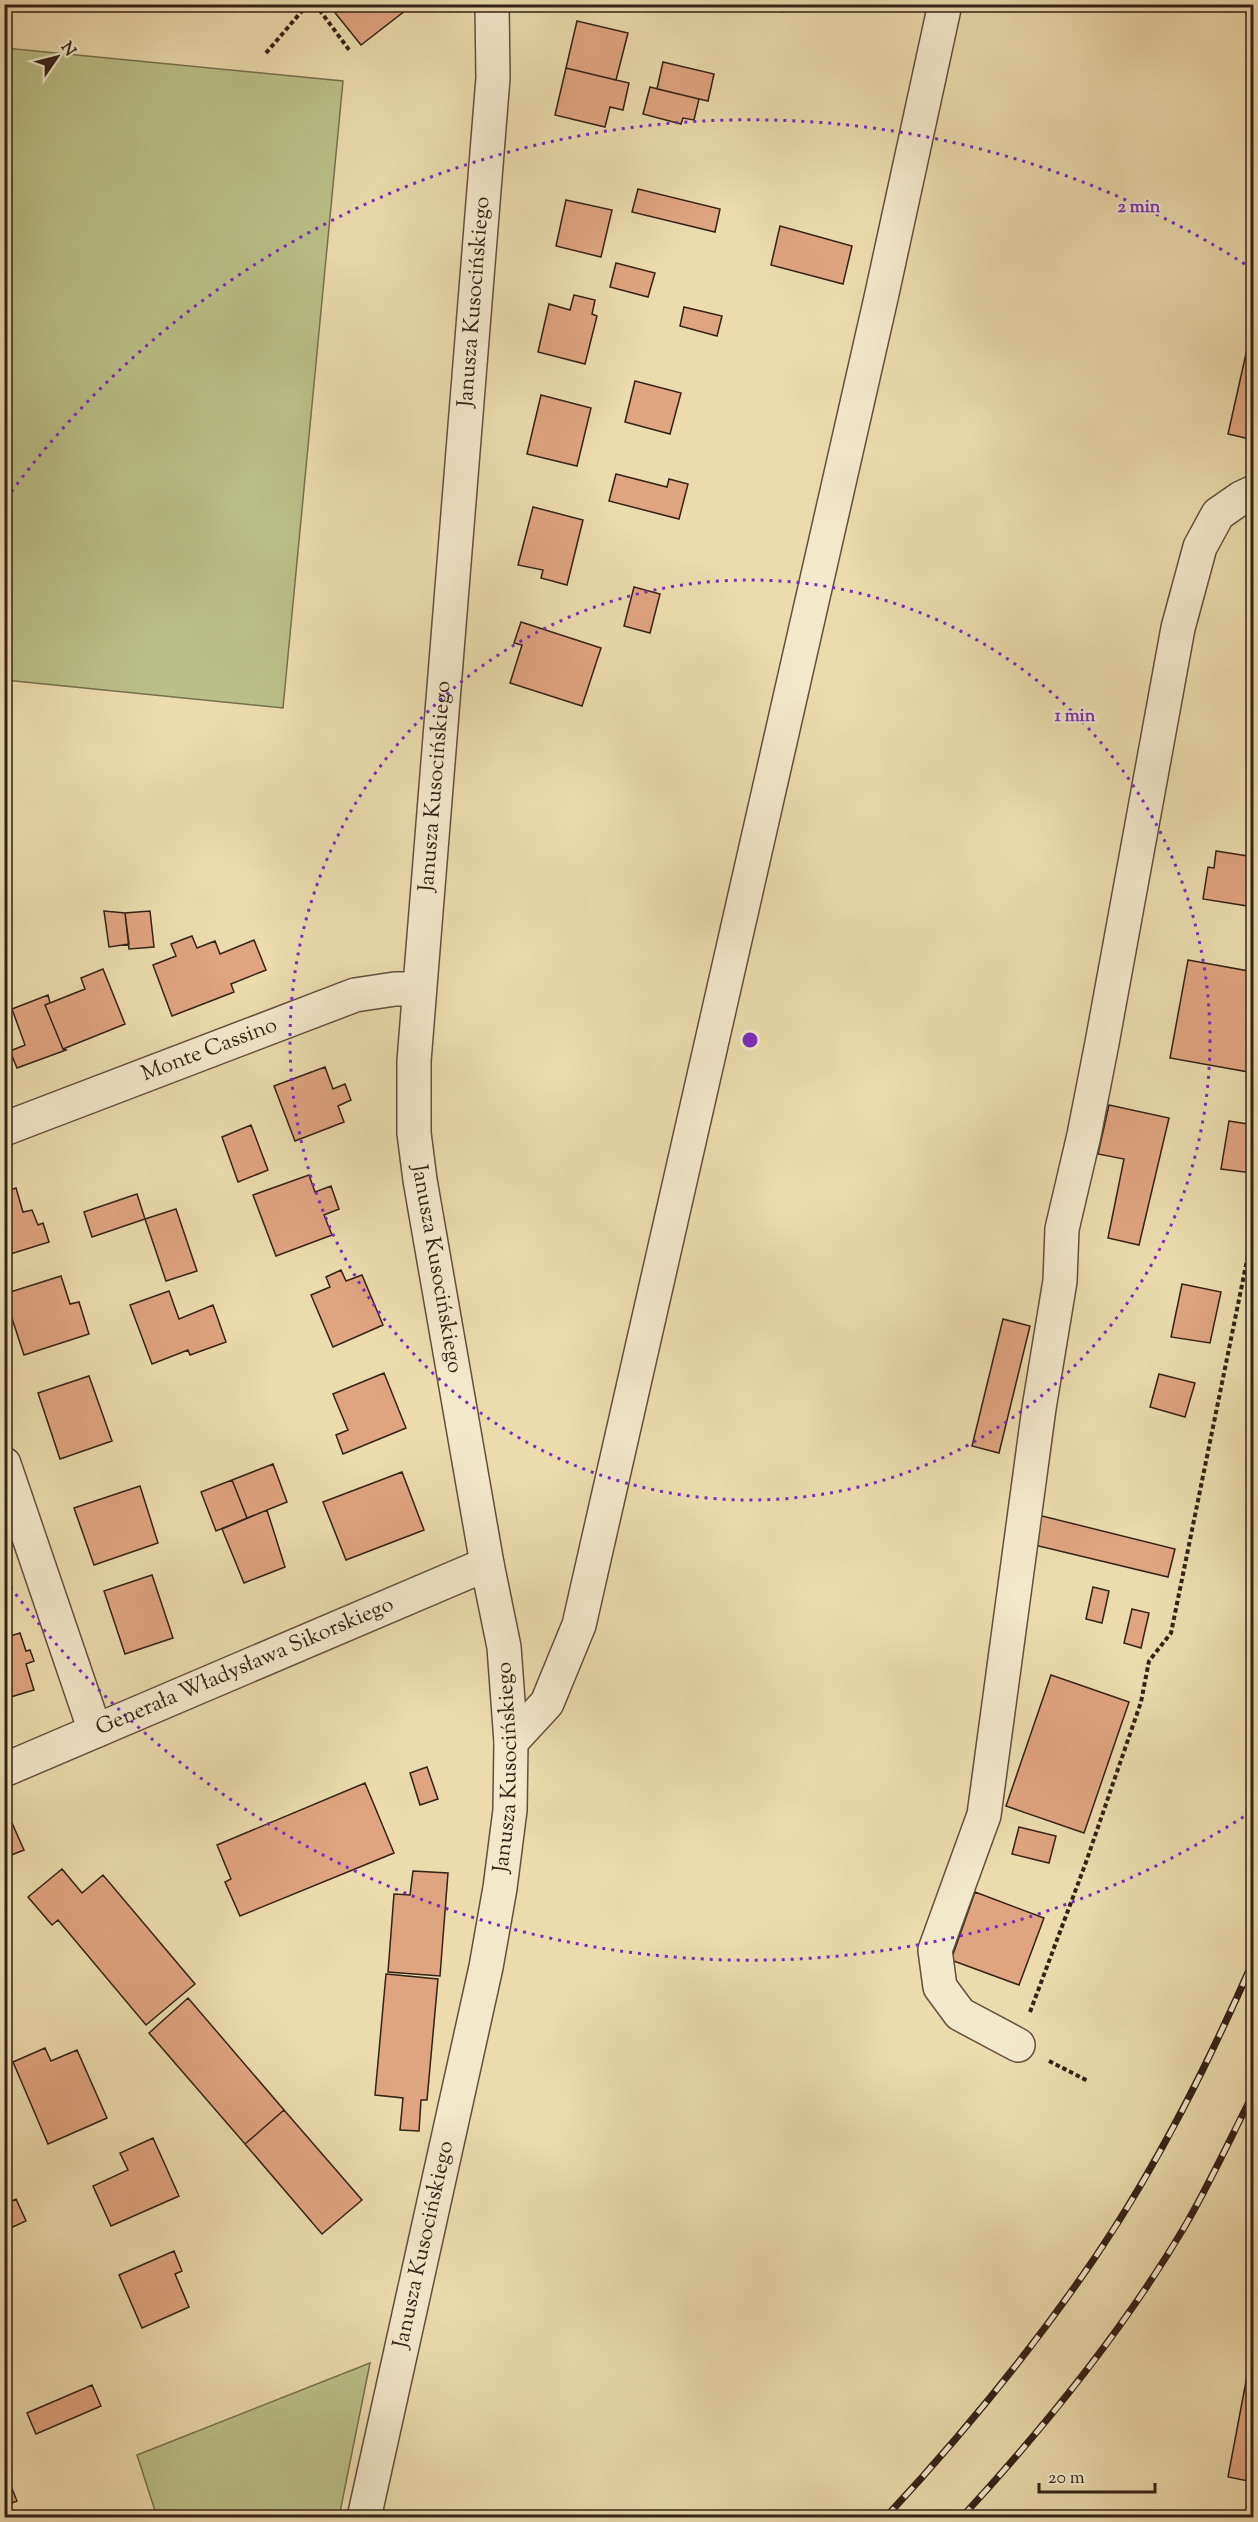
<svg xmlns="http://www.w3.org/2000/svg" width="1258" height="2522" font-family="'Sorts Mill Goudy',serif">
<rect width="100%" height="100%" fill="#ebdbad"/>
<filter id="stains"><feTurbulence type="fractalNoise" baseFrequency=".00333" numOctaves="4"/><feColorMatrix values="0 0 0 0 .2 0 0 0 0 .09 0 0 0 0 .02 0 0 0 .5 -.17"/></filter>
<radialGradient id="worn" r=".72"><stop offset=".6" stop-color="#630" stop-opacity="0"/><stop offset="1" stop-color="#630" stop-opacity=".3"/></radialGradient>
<!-- green -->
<path fill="#bac088" stroke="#77714f" stroke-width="1.5" d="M 5,48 L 343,81 L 283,708 L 5,680 Z
M 370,2363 L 339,2517 L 157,2517 L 137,2455 Z"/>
<!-- building -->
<path fill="#dfa480" stroke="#342216" stroke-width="1.5" d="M 328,4 L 402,4 L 406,10 L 361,45 Z
M 752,4 L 783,4 L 782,12 Z
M 577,21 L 628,33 L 616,80 L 566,68 Z
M 663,62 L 714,74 L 708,101 L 657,89 Z
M 566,68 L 629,83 L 623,110 L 610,107 L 605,127 L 555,115 Z
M 650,87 L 699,99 L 694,120 L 683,118 L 681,124 L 643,114 Z
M 638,189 L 720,209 L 715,232 L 632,212 Z
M 566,200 L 612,210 L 601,257 L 556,246 Z
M 780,226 L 852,246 L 843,284 L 771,265 Z
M 616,263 L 655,273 L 648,297 L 610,287 Z
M 574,295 L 595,300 L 592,314 L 597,316 L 585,364 L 538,352 L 549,304 L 570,310 Z
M 684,307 L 722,316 L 717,336 L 680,326 Z
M 1254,318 L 1254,440 L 1228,434 Z
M 635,381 L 681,393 L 670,434 L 625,422 Z
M 541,395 L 591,408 L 577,466 L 527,454 Z
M 616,474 L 667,487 L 669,479 L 688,484 L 679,519 L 609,501 Z
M 533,507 L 583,520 L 567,585 L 541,578 L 543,570 L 518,565 Z
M 634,587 L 660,594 L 650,633 L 624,626 Z
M 521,622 L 601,648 L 582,706 L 510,683 L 522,645 L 514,643 Z
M 1216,851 L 1254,857 L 1254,907 L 1203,899 L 1208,867 L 1214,868 Z
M 104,911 L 125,913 L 129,944 L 109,947 Z
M 150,911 L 154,947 L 129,949 L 125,913 Z
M 192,936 L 197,948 L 215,941 L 220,954 L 254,940 L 266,970 L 231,984 L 234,992 L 172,1016 L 153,965 L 176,956 L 171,944 Z
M 1188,960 L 1254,972 L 1254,1073 L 1170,1058 Z
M 103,969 L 125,1024 L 63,1049 L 45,1005 L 85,989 L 81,978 Z
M 48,995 L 50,1003 L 45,1005 L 63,1049 L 66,1050 L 17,1068 L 10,1051 L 25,1045 L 12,1009 Z
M 325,1067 L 333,1089 L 345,1084 L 351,1100 L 338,1106 L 344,1122 L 295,1141 L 274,1086 Z
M 1109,1105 L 1169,1118 L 1139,1245 L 1108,1238 L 1124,1159 L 1098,1154 Z
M 1229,1121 L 1254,1125 L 1252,1173 L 1221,1169 Z
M 251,1125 L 268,1170 L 238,1182 L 222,1137 Z
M 309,1175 L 315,1192 L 331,1186 L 339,1209 L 324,1215 L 332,1235 L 276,1256 L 253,1195 Z
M 16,1188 L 23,1212 L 32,1210 L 38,1225 L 43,1223 L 49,1242 L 4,1256 L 4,1192 Z
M 137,1194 L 145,1219 L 92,1237 L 84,1212 Z
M 176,1209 L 197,1271 L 166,1281 L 145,1219 Z
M 341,1270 L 346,1281 L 362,1275 L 383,1325 L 333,1347 L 311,1295 L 330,1287 L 326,1277 Z
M 61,1276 L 70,1304 L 79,1302 L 89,1334 L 24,1355 L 4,1294 Z
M 1182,1284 L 1221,1292 L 1210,1343 L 1171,1337 Z
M 169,1291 L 179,1319 L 213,1305 L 226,1342 L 190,1355 L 188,1350 L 152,1364 L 130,1305 Z
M 1003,1319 L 1030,1326 L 999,1453 L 972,1446 Z
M 384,1373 L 406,1428 L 343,1454 L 336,1435 L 348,1430 L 333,1394 Z
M 1159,1374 L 1195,1383 L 1185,1417 L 1150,1407 Z
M 89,1376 L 112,1441 L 60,1459 L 38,1393 Z
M 273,1464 L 287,1502 L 247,1518 L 232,1480 Z
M 402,1472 L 424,1530 L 346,1560 L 323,1502 Z
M 232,1480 L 247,1518 L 216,1531 L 201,1492 Z
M 140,1486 L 158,1543 L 94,1565 L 74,1508 Z
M 267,1510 L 285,1567 L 244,1583 L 222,1529 Z
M 1030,1513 L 1175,1549 L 1168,1577 L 1022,1542 Z
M 152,1575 L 173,1638 L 125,1654 L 104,1591 Z
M 1093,1587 L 1109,1591 L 1102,1623 L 1086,1619 Z
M 1132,1609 L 1149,1613 L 1141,1648 L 1124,1643 Z
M 20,1633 L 26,1651 L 30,1650 L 34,1661 L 26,1664 L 34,1690 L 4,1699 L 4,1638 Z
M 1051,1675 L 1129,1702 L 1084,1833 L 1006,1806 Z
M 427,1767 L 438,1799 L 420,1805 L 410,1773 Z
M 365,1783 L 394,1853 L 240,1916 L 225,1882 L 231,1879 L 217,1845 Z
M 12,1823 L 24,1850 L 4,1858 L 4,1826 Z
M 1019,1827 L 1056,1836 L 1049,1863 L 1012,1854 Z
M 62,1869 L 82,1893 L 103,1875 L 195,1984 L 146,2025 L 58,1920 L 52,1925 L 28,1897 Z
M 413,1871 L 448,1873 L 440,1976 L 388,1972 L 394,1894 L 410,1895 Z
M 975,1892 L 1044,1918 L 1019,1985 L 951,1960 Z
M 386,1974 L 438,1979 L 427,2100 L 421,2100 L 419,2131 L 400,2130 L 403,2098 L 375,2095 Z
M 188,1998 L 284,2110 L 245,2144 L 149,2033 Z
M 45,2048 L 51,2061 L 77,2050 L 107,2118 L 48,2144 L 13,2062 Z
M 284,2110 L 362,2200 L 322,2234 L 245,2144 Z
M 153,2138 L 179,2196 L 111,2226 L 93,2186 L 128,2170 L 120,2153 Z
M 16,2199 L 26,2221 L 4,2231 L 4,2205 Z
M 174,2251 L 182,2271 L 175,2274 L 189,2307 L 142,2328 L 119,2275 Z
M 1253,2344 L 1254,2344 L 1254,2482 L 1228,2477 Z
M 92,2385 L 101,2406 L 36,2434 L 27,2413 Z
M 4,2469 L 17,2501 L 4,2506 Z"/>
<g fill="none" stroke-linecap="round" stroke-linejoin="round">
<defs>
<g id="minor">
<path id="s1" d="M 4,1129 L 355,995 L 395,989 L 419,989"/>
<path d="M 4,1464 L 95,1731"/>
<path d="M 511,1742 L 547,1703 L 579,1625 L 881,298 L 945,4"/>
<path id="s2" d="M 4,1770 L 487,1564"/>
<path d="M 1018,2045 L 960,2014 L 940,1987 L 935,1950 L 984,1815 L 1039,1408 L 1060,1281 L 1062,1229 L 1084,1135 L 1102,1043 L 1178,628 L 1200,547 L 1218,514 L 1241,498 L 1254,492"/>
<path id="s3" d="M 364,2518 L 486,1967 L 500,1888 L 510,1810 L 511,1742 L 504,1647 L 487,1564 L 420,1180 L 414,1133 L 414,1061 L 493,78 L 492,4"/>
</g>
</defs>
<!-- minor casing -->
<use href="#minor" stroke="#62503c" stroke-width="36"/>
<!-- path -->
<path stroke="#342216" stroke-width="4" stroke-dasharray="4.5 3" stroke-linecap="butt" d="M 315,4 L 350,51
M 266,53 L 308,4
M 1030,2012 L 1085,1865 L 1141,1702 L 1149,1661 L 1171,1633 L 1254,1226
M 1049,2061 L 1088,2081"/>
<!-- minor -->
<use href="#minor" stroke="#f2e8ca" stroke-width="33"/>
<defs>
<path id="rail" d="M 885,2518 C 962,2435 1033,2349 1096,2256 C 1159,2163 1209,2062 1254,1959
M 961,2518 C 1044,2428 1123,2331 1185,2226 C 1210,2183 1231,2137 1254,2092"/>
</defs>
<!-- rail casing -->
<use href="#rail" stroke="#342216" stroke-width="7"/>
<!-- rail -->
<use href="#rail" stroke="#f2e8ca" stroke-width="4.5" stroke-dasharray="14" stroke-linecap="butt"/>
</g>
<!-- distance rings -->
<g fill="none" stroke="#7b2cbf" stroke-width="3" stroke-dasharray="3 6">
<circle cx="750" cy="1040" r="460"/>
<path d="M1251 1812A920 920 0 0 1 6 1581M6 499A920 920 0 0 1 1251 268"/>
</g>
<g text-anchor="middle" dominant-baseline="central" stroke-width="4.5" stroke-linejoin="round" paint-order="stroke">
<!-- street labels -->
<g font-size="22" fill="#342216" stroke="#f2e8ca">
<text stroke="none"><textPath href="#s3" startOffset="2242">Janusza Kusocińskiego</textPath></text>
<text stroke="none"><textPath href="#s3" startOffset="1756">Janusza Kusocińskiego</textPath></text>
<text stroke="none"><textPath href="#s1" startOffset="220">Monte Cassino</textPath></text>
<text transform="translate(436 1269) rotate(80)">Janusza Kusocińskiego</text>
<text stroke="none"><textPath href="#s2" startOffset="262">Generała Władysława Sikorskiego</textPath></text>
<text stroke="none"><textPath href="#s3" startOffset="766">Janusza Kusocińskiego</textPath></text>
<text stroke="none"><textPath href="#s3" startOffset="280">Janusza Kusocińskiego</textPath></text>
</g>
</g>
<circle cx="750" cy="1040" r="9" fill="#7b2cbf" stroke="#f2e8ca" stroke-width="3"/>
<g font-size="18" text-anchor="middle" font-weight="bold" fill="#7b2cbf" stroke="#f2e8ca" stroke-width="4.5" stroke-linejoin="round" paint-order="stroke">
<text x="1139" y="212">2 min</text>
<text x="1075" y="721">1 min</text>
</g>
<!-- margin -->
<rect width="1258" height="2522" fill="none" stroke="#ebdbad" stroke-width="24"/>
<rect x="6" y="6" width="1246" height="2510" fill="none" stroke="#342216" stroke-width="3"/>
<rect x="12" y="12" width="1234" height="2498" fill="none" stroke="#342216" stroke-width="1.5"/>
<!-- north arrow -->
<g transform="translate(57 57) rotate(55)" stroke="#f2e8ca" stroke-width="4.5" paint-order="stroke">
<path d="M0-4.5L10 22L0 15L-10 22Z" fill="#342216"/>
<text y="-9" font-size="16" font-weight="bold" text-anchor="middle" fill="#342216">N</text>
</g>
<!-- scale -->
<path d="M1039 2483v9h116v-9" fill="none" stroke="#342216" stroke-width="3"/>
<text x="1048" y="2483" font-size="18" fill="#342216" stroke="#f2e8ca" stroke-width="4.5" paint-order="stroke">20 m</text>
<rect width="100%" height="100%" filter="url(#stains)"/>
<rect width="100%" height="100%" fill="url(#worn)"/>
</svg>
